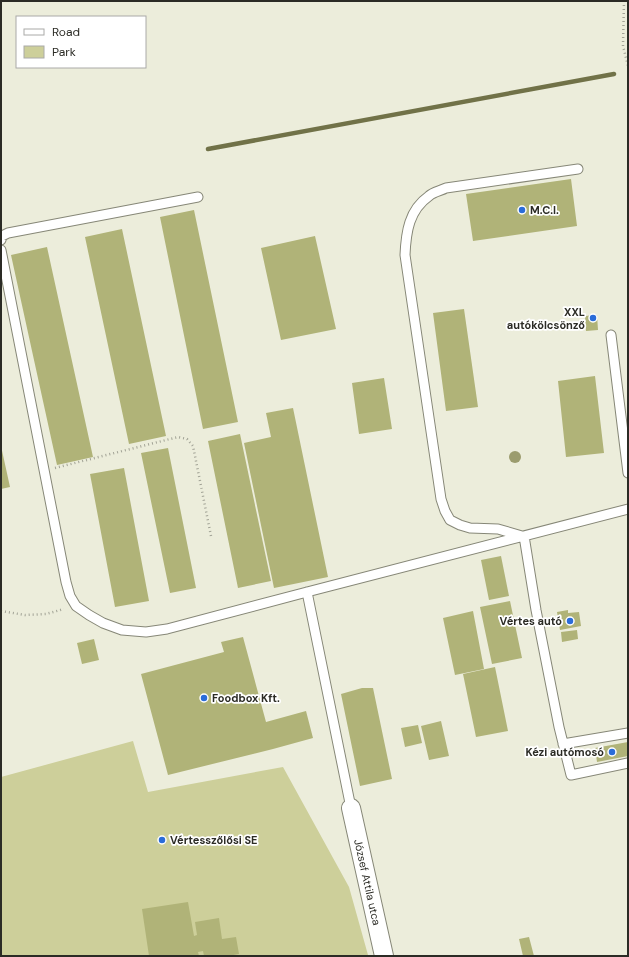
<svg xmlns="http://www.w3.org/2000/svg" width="629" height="957" font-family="'DM Sans',sans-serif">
<rect width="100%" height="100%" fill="#eceddb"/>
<!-- green -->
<path fill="#cdcf9a" d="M 133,741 L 148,792 L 283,767 L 349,887 L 368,955 L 1,956 L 1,777 Z"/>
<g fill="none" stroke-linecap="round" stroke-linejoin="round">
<!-- stream -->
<path stroke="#717248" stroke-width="4.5" d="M 208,149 L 614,74"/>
</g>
<!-- building -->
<path fill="#b0b378" d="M 571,179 L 577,226 L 473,241 L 466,194 Z
M 194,210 L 238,422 L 203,429 L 160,217 Z
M 122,229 L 166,436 L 129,444 L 85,237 Z
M 315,236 L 336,329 L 281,340 L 261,248 Z
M 47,247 L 93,457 L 57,465 L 11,255 Z
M 464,309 L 478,407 L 446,411 L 433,313 Z
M 597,315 L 598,330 L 586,331 L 585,316 Z
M 595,376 L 604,453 L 566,457 L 558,381 Z
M 384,378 L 392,429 L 359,434 L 352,383 Z
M 293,408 L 328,577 L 274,588 L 244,443 L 271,437 L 266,413 Z
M 240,434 L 271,581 L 238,588 L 208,441 Z
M 1,446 L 10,487 L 1,489 Z
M 168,448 L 196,588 L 170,593 L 141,453 Z
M 124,468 L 149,601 L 115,607 L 90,474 Z
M 501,556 L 509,596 L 489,600 L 481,560 Z
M 510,601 L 522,658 L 492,664 L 480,607 Z
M 568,610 L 568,613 L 579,612 L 581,626 L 560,630 L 557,612 Z
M 473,611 L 484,669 L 455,675 L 443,618 Z
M 577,630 L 578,639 L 562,642 L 561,632 Z
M 243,637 L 266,722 L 306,711 L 313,738 L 273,749 L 168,775 L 141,674 L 224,652 L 221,642 Z
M 94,639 L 99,660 L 82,664 L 77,643 Z
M 495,667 L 508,731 L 476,737 L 463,674 Z
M 362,688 L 373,688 L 392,779 L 360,786 L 341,694 Z
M 441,721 L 449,756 L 429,760 L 421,726 Z
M 418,725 L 422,743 L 405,747 L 401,728 Z
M 628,742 L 628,756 L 597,762 L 595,748 Z
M 188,902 L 194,936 L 197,935 L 195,922 L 219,918 L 222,939 L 236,937 L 239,954 L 228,956 L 204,956 L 203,951 L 198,952 L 199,956 L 149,956 L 142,909 Z
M 529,937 L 534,956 L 523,956 L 519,939 Z"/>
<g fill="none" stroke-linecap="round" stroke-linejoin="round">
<defs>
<path id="service" d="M 1,240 L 2,236 L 8,233 L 198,197
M 1,250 L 66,582 L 70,596 L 76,606 L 89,615 L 103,623 L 122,630 L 146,632 L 167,629 L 307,592 L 628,509
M 611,335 L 628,473
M 522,536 L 498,529 L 470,528 L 460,525 L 450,520 L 445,511 L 441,499 L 405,255 C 406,232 409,210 429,196 C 433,192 440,191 446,188 L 578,169
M 524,536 L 536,610 L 559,727 L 571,775 L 628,763
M 307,592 L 351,808
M 563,744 L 628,733"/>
<g id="minor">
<path id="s1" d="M 351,808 L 384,956"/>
</g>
</defs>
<!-- service casing -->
<use href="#service" stroke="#868777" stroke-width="11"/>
<!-- minor casing -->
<use href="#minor" stroke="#868777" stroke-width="20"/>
<!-- path -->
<path stroke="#a2a396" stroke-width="2.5" stroke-dasharray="1 3" stroke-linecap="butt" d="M 624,1 L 623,46 L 628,66
M 55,468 L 178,437 L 187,439 L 193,446 L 211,536
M 1,611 L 25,615 L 46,614 L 64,609"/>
<!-- service -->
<use href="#service" stroke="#fff" stroke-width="9"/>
<!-- minor -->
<use href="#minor" stroke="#fff" stroke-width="18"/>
</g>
<!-- trees -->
<circle fill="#9b9c6e" cx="515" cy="457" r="6"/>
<!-- markers -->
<g fill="#2a6cd9" stroke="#fff" stroke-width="1.5">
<circle cx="522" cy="210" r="4"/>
<circle cx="593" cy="318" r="4"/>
<circle cx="570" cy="621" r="4"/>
<circle cx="204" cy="698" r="4"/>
<circle cx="612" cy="752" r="4"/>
<circle cx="162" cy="840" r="4"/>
</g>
<g text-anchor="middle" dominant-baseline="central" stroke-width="3.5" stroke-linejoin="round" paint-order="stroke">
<!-- poi labels -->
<g font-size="11" font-weight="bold" fill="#2b2b25" stroke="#fff" text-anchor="start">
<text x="530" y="210">M.C.I.</text>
<text x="585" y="312" text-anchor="end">XXL<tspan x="585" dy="13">autókölcsönző</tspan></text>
<text x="562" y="621" text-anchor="end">Vértes autó</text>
<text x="212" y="698">Foodbox Kft.</text>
<text x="604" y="752" text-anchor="end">Kézi autómosó</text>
<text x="170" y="840">Vértesszőlősi SE</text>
</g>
<!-- street labels -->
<g font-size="11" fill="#2b2b25" stroke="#fff">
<text stroke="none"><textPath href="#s1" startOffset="76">József Attila utca</textPath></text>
</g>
</g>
<!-- border -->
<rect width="629" height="957" fill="none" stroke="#2b2b25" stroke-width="4"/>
<!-- legend -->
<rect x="16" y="16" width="130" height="52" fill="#ffffff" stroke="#aaaaa8"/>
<rect x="24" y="29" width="20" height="6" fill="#ffffff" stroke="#aaaaa8"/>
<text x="52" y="36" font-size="12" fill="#2b2b25">Road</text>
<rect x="24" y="46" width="20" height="12" fill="#cdcf9a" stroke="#aaaaa8"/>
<text x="52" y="56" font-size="12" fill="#2b2b25">Park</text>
</svg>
